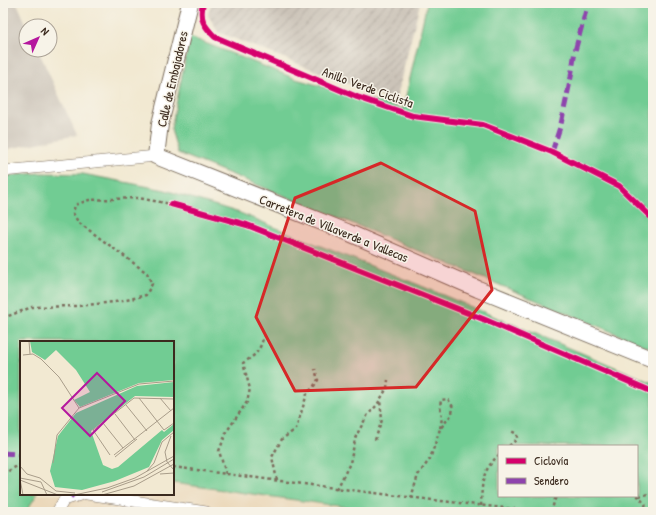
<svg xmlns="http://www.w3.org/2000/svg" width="656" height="515" font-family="'Patrick Hand',sans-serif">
<defs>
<pattern id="industrial-furrows" width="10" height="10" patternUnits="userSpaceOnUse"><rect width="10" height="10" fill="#cbc3b8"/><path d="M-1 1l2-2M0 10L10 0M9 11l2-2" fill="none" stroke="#a69f95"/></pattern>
</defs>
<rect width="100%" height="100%" fill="#f7f3e8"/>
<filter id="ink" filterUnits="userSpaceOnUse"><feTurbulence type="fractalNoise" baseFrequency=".025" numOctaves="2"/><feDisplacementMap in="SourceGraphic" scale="8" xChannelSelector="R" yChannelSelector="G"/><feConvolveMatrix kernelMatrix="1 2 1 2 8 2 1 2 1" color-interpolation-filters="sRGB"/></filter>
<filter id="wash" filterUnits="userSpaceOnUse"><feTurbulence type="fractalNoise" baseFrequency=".012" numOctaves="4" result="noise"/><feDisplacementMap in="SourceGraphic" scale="16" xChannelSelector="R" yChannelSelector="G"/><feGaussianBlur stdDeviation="0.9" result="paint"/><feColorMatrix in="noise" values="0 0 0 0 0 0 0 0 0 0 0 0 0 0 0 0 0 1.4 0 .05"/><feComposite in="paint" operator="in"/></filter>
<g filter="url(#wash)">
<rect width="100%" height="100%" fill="#f2e9d2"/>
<!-- built -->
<path fill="#ebd8ba" d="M 173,483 L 382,512 L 26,512 L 37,494 L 173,494 Z"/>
<!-- industrial -->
<path fill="url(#industrial-furrows)" d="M 211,3 L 420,3 L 395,102 L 218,32 L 208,15 Z"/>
<!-- railway -->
<path fill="#cbc3b8" d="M 3,3 L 17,3 L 27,26 L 26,26 L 26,50 L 38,50 L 77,135 L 3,150 Z"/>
<!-- park -->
<path fill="#71cc93" stroke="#567b58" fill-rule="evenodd" d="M 427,3 L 653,3 L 653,349 L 325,212 L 178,153 L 171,129 L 190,37 L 296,79 L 403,109 Z
M 41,173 L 83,174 L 165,190 L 240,213 L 303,239 L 419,285 L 653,383 L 653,512 L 382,512 L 173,483 L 173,342 L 21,342 L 21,494 L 37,494 L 26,512 L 3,512 L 3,176 ZM 499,446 L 637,446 L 637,496 L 499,496 Z"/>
</g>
<g filter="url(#ink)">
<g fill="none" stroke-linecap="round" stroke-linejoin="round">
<defs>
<path id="street" d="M 3,171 L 156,156
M 87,494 L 206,512
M 57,512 L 64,500 L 83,494"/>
<path id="secondary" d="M 190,3 L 160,124 L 156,156 L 347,232 L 478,289 L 653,360"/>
</defs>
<!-- street casing -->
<use href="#street" stroke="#7b6d5d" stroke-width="12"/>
<!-- secondary casing -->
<use href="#secondary" stroke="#7b6d5d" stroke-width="18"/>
<!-- path -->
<path stroke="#7b6d5d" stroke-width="2.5" stroke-dasharray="3 3" stroke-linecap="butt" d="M 3,318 L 32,307 L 78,306 L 123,301 L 146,295 L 152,284 L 147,273 L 78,222 L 73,213 L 75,205 L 89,200 L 138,198 L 171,204
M 375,440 L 382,420 L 380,400
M 509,446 L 517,439 L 517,434 L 511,431
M 173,467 C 297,483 420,500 545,512
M 3,474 L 21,464
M 226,474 L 219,451 L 227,431 L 247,402 L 250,389 L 243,363 C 257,354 259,352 264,336
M 277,480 L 272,457 L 282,439 L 296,429 L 307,394 L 314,386 L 318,380 L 315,369
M 337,489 L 350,463 L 356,436 L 367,416 L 377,405 L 387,388 L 388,380
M 637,495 L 645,504 L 647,512
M 639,496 L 653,493
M 411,498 L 418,475 L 430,459 L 440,429 L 452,414 L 453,407 L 448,399 L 441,400 L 440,406 L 442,418 L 440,429
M 481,506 C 482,484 481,471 499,455
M 551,512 L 556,496"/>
<!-- street -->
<use href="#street" stroke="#fff" stroke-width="11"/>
<!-- secondary -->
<use href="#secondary" stroke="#fff" stroke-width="16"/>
<!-- quiet -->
<path stroke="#8e44ad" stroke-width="5" stroke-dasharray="10 5" stroke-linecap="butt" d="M 552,152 L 561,124 L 571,77 L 575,51 L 588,3
M 3,453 L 16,454 L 21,456
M 71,494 L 74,497"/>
<defs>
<path id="cycleway" d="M 203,3 C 199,19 204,26 215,37 L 357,97 L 413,116 L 483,125 L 552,152 L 619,186 L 653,219
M 171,204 L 247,225 L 483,319 L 653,392"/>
</defs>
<!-- cycleway casing -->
<use href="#cycleway" stroke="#f7f3e8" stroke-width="8"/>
<!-- cycleway -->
<use href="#cycleway" stroke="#d6006c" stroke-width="6"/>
</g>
</g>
<!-- marked area -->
<path fill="#d62828" fill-opacity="0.2" stroke="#d62828" stroke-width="3" stroke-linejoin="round" d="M 381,163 L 475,211 L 492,290 L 416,387 L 295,391 L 256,317 L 295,198 Z"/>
<g text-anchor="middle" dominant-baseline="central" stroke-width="3" stroke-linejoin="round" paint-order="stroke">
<!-- street labels -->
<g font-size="13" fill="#3b2a1e" stroke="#f7f3e8">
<text transform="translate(172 79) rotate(-77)">Calle de Embajadores</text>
<text transform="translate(368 87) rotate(20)">Anillo Verde Ciclista</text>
<text transform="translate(334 228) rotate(22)">Carretera de Villaverde a Vallecas</text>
</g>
</g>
<!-- overview -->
<g transform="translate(20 341)">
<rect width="154" height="154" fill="#f2e9d2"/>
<path d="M 10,0 L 154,0 L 154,39 L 119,42 L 60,66 L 54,59 L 70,51 L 56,29 L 36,9 L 25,19 L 12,11 ZM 154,41 L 154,56 L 115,55 L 71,90 L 83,124 L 92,128 L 98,126 L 142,89 L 144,91 L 154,83 L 154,89 L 142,99 L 129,126 L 95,140 L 62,149 L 35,146 L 30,130 L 38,95 L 56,72 L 117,45 Z" fill="#71cc93"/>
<path fill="none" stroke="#a99d8a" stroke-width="1" d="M 9,0 L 10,13M 3,14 L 13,13 L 21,18 L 39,36 L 59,67 L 119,43 L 154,40M 119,57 L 144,89 L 154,82M 140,57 L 151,70M 106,64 L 127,90M 95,73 L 115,99M 83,82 L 103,107M 151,95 L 145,111 L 147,121 L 154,129M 90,114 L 73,89 L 114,57 L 154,58M 94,114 L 154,67M 95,116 L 117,98M 33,122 L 37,94 L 59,67M 0,125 L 7,133 L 20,137 L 36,150 L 55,152M 127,130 L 134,122 L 142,101 L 154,91M 140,133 L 154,132M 0,137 L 21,141 L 27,154M 0,138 L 3,154M 0,139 L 38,154M 82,151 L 124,136 L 154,118M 54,154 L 87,147 L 115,137 L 154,115M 82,154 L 114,145 L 154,123"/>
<path fill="#b5179e" fill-opacity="0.15" stroke="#b5179e" stroke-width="2" d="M 77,32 L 105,60 L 70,95 L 42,67 Z"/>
<rect width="154" height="154" fill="none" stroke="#3b2a1e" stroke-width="2"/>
</g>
<!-- margin -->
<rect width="656" height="515" fill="none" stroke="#f7f3e8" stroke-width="16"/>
<!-- legend -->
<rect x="498" y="445" width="140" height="52" fill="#f7f3e8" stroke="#aca397"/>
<rect x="506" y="458" width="20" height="6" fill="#d6006c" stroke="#aca397"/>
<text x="534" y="465" font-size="12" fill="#3b2a1e">Ciclovía</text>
<rect x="506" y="478" width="20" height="6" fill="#8e44ad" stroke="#aca397"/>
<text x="534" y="485" font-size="12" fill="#3b2a1e">Sendero</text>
<!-- north arrow -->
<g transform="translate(38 38) rotate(45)"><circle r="19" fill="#f7f3e8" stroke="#aca397"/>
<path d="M0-3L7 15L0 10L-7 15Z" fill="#b5179e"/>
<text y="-6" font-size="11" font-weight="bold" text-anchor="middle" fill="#3b2a1e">N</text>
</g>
</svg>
